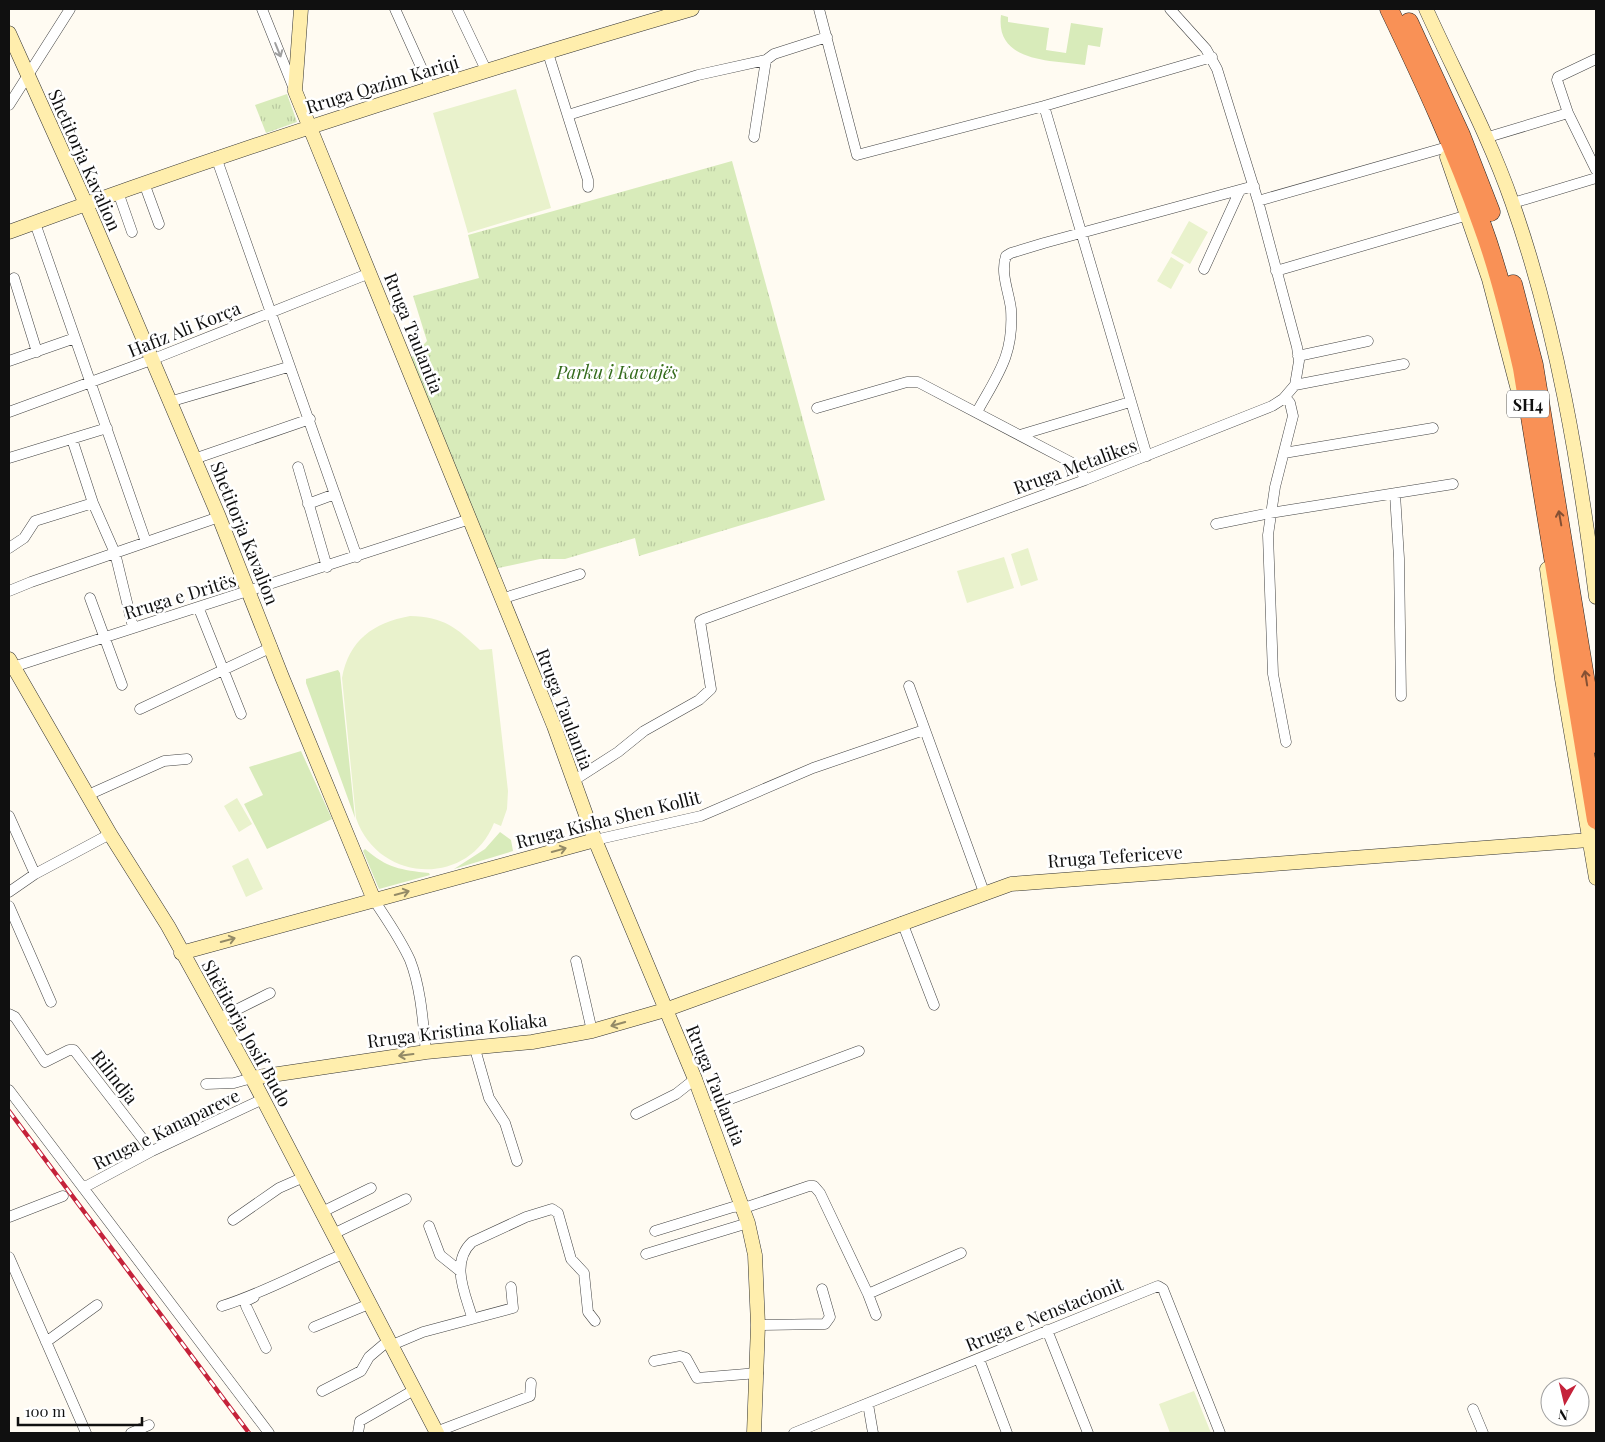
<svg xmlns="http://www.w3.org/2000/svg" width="1605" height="1442" font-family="'Playfair Display',serif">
<defs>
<pattern id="park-tufts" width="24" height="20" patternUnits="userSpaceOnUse" patternTransform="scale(1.25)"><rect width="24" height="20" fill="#d8ebba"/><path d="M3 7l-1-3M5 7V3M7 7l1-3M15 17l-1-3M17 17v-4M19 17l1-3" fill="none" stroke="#b8c89f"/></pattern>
</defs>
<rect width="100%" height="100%" fill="#fffbf2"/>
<!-- grass -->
<path fill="#d8ebba" d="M 1001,15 L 1008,17 L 1008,22 L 1049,28 L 1046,50 L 1066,53 L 1071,23 L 1103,28 L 1100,47 L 1088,45 L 1085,65 C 1052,60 995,63 1001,15 Z
M 338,670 L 340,673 L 355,818 L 306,683 L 306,679 L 310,678 Z
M 301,751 L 332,819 L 267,849 L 244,804 L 263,795 L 249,767 Z
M 500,832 L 511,840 L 513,851 L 454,869 L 485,849 Z
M 543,833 L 564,834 L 565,836 L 520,849 L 518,841 Z
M 365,849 C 387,868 401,870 429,873 L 430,875 L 379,889 L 363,851 Z"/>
<!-- park -->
<path fill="url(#park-tufts)" d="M 287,94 L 297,122 L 266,133 L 255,105 Z
M 732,161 L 825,500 L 639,556 L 635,538 L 565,559 L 540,559 L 494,569 L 409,360 L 427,341 L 413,296 L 479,278 L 468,235 Z"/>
<!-- pitch -->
<path fill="#e9f2cc" d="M 516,89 L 551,208 L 468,233 L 433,113 Z
M 1189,221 L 1208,232 L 1190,264 L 1171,253 Z
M 1171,257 L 1184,265 L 1171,289 L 1157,281 Z
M 1028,548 L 1038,580 L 1021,586 L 1011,554 Z
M 1004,557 L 1014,588 L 967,603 L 957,571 Z
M 410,616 C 444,617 456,627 480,650 L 492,649 L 508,791 L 507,809 L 501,826 L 494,823 C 468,888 378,883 356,818 L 342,678 C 349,640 373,623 410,616 Z
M 237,798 L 252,824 L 239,832 L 224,806 Z
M 248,858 L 263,889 L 246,897 L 232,866 Z
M 1194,1391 L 1211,1433 L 1170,1433 L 1159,1404 Z"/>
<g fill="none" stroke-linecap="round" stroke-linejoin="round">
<defs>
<path id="street" d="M 262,9 L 294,89
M 395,9 L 431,89
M 457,9 L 487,72
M 819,9 L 857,155 L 1044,106 L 1212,57
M 548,53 L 588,180 L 588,187
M 1596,59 L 1558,77 L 1557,80 L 1568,113 L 1596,170
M 9,105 L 70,9
M 1044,106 L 1147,456
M 568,115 L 698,75 L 766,60 L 774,54 L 827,37
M 754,137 L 766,60
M 1485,138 L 1568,113
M 216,157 L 357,557
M 144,183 L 159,224
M 118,192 L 132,232
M 1258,201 L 1444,148
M 1513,203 L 1596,178
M 35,223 L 146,542
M 1204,269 L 1240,190
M 1276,271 L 1468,215
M 14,278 L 37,352
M 1298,356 L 1368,341
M 9,361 L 75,338
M 1295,385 L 1404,364
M 1285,397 L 1290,403 L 1293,416 L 1275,487 L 1268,535 L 1273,674 L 1286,742
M 169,402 L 288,367
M 817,408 L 907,382 L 918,382 L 1080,467 L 1085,480
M 9,412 L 151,360 L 370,273
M 977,412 C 998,374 1014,355 1011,309 C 1009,292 1000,273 1006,256 L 1011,253 L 1044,243 L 1254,186
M 1020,435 L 1130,402
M 72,439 L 93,503 L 115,553 L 133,627
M 1284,453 L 1433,428
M 9,458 L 107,428
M 194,459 L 310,419
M 298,467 L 327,567
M 1395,494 L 1399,558 L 1401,696
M 308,504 L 335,494
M 1216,524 L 1270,513 L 1453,484
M 9,548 L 24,538 L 35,521 L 93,503
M 9,591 L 31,582 L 219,517
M 90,598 L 122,685
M 501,599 L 580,574
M 199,609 L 241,714
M 13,667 L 470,519
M 909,686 L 985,895
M 140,709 L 272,647
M 573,781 L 618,752 L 644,731 L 699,700 L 711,689 L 700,621 L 704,619 L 1085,480 L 1272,406 L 1283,399 L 1295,385 L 1299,361 L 1297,347 L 1258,201 L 1217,69 L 1206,49 L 1170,9
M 88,795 L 164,761 L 187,759
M 9,816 L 35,874
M 595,840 L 701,816 L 813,768 L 924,730
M 9,892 L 35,874 L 110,834
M 374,900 C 387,920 400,938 410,960 C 421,988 423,1022 426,1052
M 9,906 L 51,1002
M 902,922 L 934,1005
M 576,961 L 592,1031
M 9,1014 L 15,1017 L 45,1062 L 69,1050 L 74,1050 L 152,1151
M 218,1019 L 270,993
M 475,1049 L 489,1098 L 505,1123 L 517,1161
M 206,1084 L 234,1083 L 252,1078
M 9,1090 L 269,1433
M 706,1108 L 859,1051
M 636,1114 L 676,1094 L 695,1079
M 83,1188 L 152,1151 L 263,1099
M 322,1212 L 371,1188
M 9,1217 L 63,1196
M 233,1220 L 279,1188 L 304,1177
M 429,1226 L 440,1255 L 460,1271
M 655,1231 L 733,1207 L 750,1206 L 809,1186 L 814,1186 L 820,1193 L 868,1294 L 961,1253
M 333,1234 L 406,1199
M 646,1254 L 748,1223
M 9,1257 L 86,1433
M 868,1294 L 876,1315
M 254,1297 L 246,1301 L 246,1306 L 266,1348
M 222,1306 C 264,1293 303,1271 343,1254
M 472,1317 C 465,1293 450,1263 472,1242 L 526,1217 L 552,1209 L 558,1213 L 571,1259 L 584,1273 L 588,1312 L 595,1321
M 758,1325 L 825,1324 L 830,1317 L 822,1289
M 314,1327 L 369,1304
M 1047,1330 L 1088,1433
M 46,1342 L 97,1305
M 392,1345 L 423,1332 L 513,1308 L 511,1287
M 979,1359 L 1007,1433
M 654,1361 L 680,1356 L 686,1358 L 697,1378 L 758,1373
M 322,1391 L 361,1371 L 369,1357 L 389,1340
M 868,1404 L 873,1433
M 1473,1409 L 1483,1433
M 436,1432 L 530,1396 L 531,1383
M 131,1433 L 149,1425
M 358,1433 L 360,1421 L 414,1390
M 794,1433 L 1158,1286 L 1163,1289 L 1220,1433"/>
<path id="secondary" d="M 301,9 L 295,91 L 554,726 L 595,840 L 695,1079 L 748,1223 L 755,1255 L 758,1325 L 754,1433
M 1426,9 C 1455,73 1489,136 1512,202 C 1557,330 1579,463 1596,597
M 9,33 L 86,204 L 219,517 L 282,677 L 374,900
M 1447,157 L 1489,279 L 1518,390
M 9,232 C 234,149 462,76 692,9
M 1547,569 L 1562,679 L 1596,878
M 9,659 L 110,834 L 168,926 L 252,1078 L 437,1433
M 181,953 L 595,840
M 252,1078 L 426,1052 L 532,1042 L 592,1031 L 665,1010 L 1011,884 L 1589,840"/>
<path id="highway" d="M 1389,9 C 1423,80 1456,151 1482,225 C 1499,271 1511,320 1522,368 L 1596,820
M 1409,22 L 1461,135 L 1491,212
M 1513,284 L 1534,365 L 1596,744"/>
</defs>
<!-- street casing -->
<use href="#street" stroke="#434343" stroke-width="11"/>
<!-- secondary casing -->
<use href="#secondary" stroke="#323232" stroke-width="15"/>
<!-- highway casing -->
<use href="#highway" stroke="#212121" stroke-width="19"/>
<!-- street -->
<use href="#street" stroke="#fff" stroke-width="10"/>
<!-- secondary -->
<use href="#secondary" stroke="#ffeead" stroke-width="14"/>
<!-- highway -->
<use href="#highway" stroke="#f99156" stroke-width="18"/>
<defs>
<path id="rail" d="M 9,1111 L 249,1433"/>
</defs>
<!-- rail casing -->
<use href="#rail" stroke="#c5223a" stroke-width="4.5"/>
<!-- rail -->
<use href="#rail" stroke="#fff" stroke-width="2.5" stroke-dasharray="8" stroke-linecap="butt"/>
</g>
<!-- one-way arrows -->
<defs><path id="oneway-shaft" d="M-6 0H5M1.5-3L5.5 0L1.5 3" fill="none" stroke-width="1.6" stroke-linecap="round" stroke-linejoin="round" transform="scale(1.25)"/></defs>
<use stroke="#9f9f9f" href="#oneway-shaft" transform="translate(278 50) rotate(68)"/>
<g stroke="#845033">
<use href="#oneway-shaft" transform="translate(1560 518) rotate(-100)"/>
<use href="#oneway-shaft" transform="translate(1586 678) rotate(-99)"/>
</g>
<g stroke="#938a66">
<use href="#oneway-shaft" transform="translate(559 850) rotate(-15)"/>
<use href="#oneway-shaft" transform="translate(402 893) rotate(-15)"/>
<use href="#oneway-shaft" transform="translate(228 940) rotate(-15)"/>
<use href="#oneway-shaft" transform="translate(618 1024) rotate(164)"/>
<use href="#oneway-shaft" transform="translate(406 1055) rotate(173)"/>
</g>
<g text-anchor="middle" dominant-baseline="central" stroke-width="5" stroke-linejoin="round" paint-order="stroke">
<!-- shield labels -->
<rect fill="#fff" stroke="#585858" stroke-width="1" x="1507" y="390.5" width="42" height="27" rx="4"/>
<g font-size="16" font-weight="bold" fill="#101010">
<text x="1528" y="404">SH4</text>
</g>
<!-- street labels -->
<g font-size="18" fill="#101010" stroke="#fff">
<text transform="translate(382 84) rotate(-17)">Rruga Qazim Kariqi</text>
<text transform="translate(85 160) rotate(66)">Shetitorja Kavalion</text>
<text transform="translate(184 329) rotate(-22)">Hafiz Ali Korça</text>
<text transform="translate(414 333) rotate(68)">Rruga Taulantia</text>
<text transform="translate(1075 466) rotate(-20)">Rruga Metalikes</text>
<text transform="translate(245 533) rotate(68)">Shetitorja Kavalion</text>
<text transform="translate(180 596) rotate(-17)">Rruga e Dritës</text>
<text transform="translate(565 709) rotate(69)">Rruga Taulantia</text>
<text transform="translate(608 819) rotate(-14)">Rruga Kisha Shen Kollit</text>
<text transform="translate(1115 856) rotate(-4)">Rruga Tefericeve</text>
<text transform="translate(457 1030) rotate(-7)">Rruga Kristina Koliaka</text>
<text transform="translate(247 1033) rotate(61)">Shëtitorja Josif Budo</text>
<text transform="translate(115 1077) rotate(52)">Rilindja</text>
<text transform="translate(716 1085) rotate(68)">Rruga Taulantia</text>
<text transform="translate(166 1129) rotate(-26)">Rruga e Kanapareve</text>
<text transform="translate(1044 1314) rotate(-22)">Rruga e Nenstacionit</text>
</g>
<!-- park labels -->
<g font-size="18" font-style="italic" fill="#346b1c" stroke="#fff">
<text x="617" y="372">Parku i Kavajës</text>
</g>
</g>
<!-- border -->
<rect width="1605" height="1442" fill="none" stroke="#101010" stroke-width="20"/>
<!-- north arrow -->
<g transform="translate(1565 1402) rotate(188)"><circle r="24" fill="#ffffff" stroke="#9f9f9f"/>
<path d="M0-4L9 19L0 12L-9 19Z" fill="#c5223a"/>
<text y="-8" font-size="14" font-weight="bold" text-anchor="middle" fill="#101010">N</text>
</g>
<!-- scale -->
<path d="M18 1417v8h124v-8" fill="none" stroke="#101010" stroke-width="2.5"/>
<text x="25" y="1417" font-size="15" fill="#101010" stroke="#ffffff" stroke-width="4" paint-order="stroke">100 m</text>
</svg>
